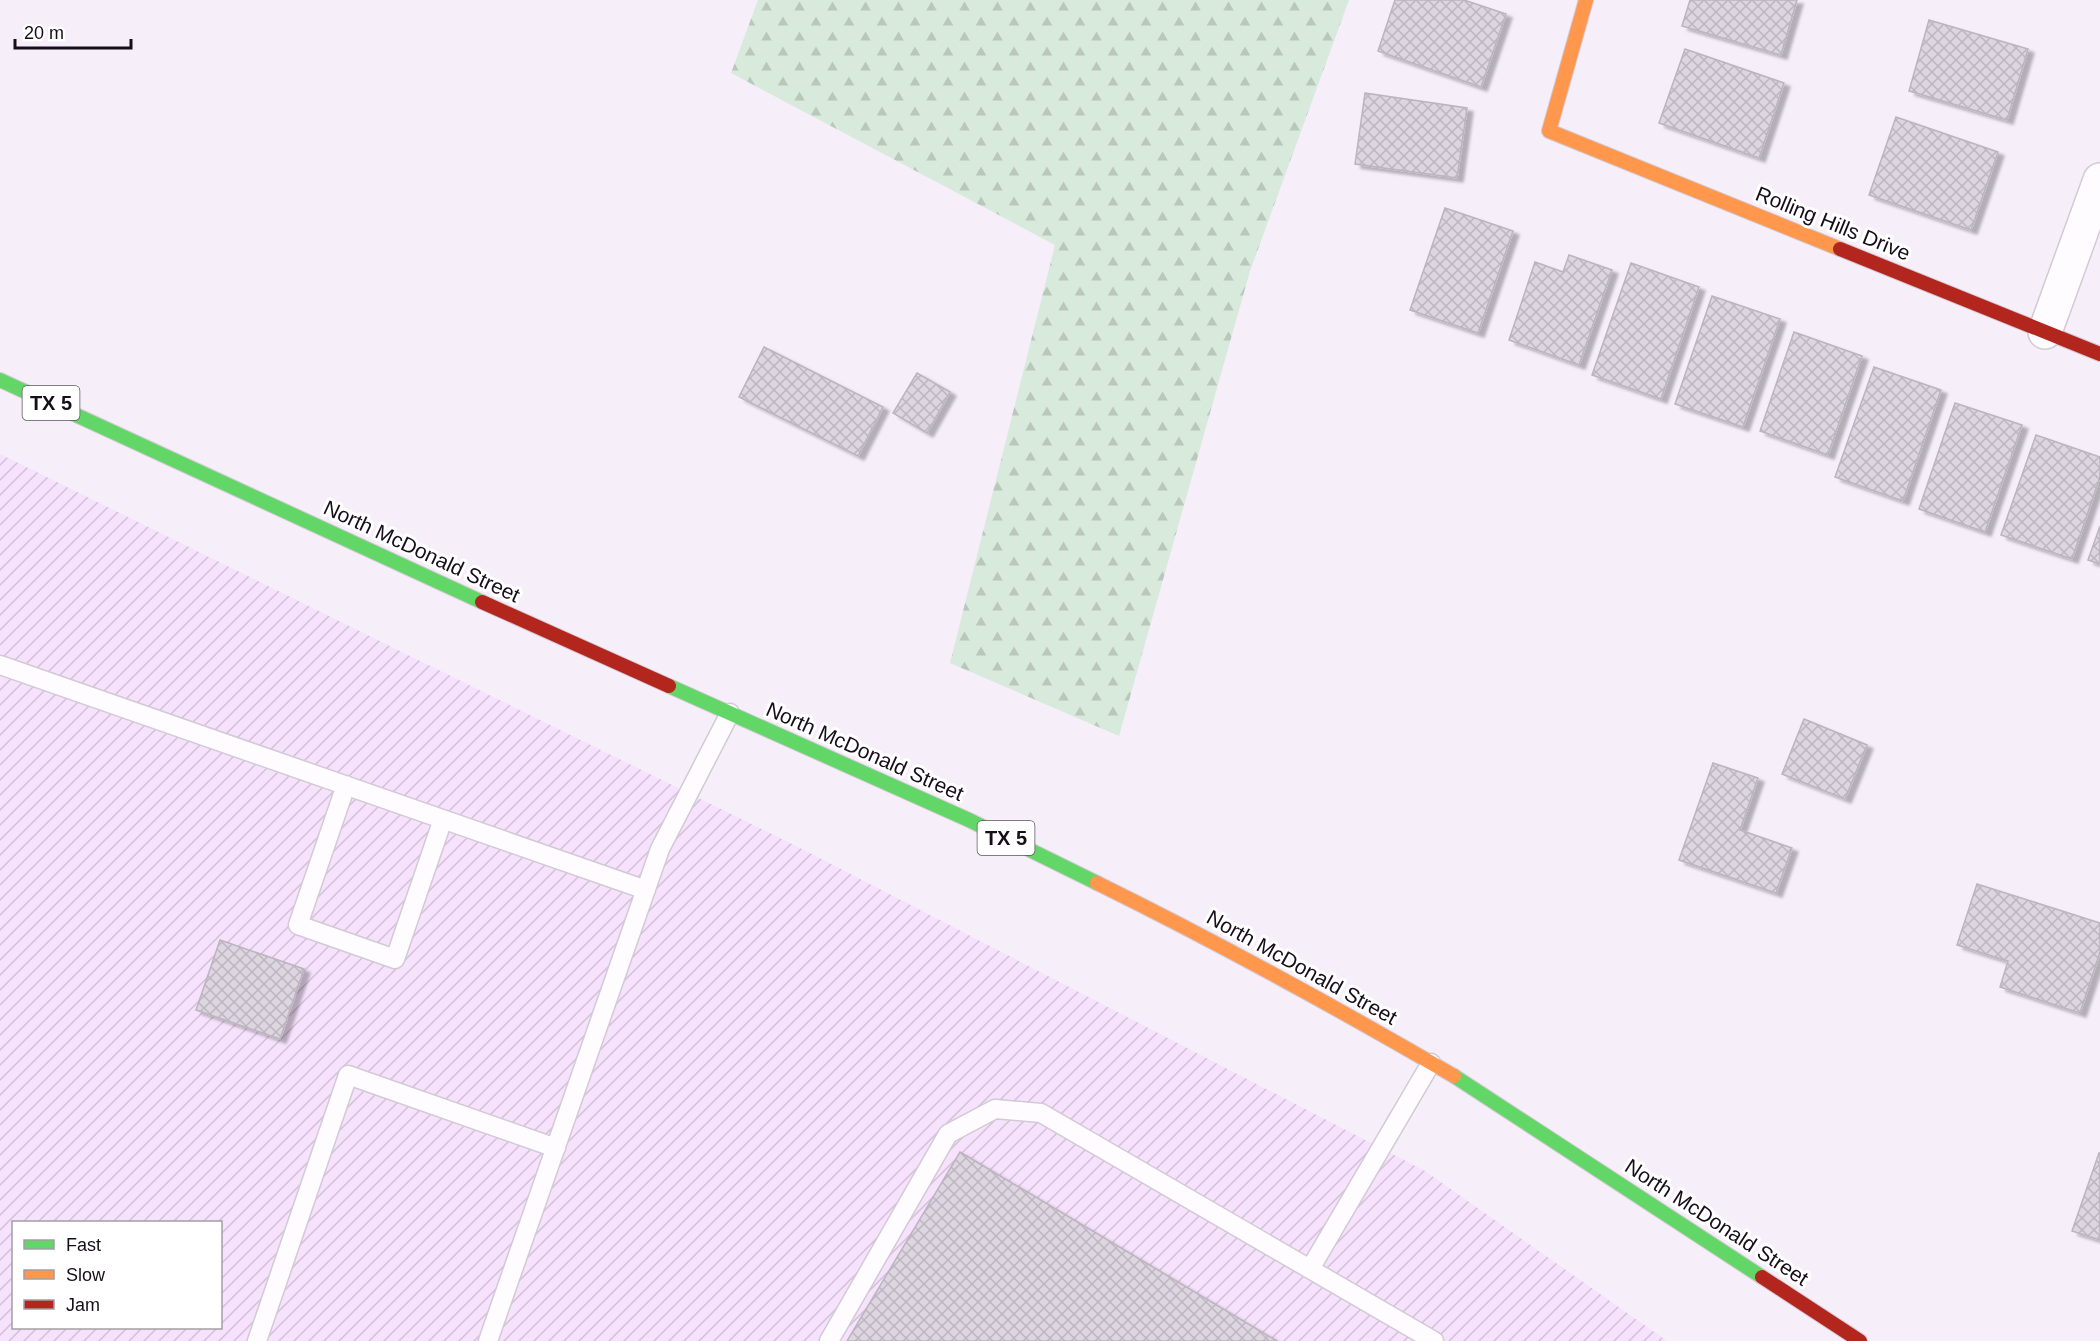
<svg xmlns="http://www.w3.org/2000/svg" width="2100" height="1341" font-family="Arial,sans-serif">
<defs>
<pattern id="industrial-furrows" width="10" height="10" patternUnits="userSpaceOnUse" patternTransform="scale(1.5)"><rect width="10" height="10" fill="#f6e2fc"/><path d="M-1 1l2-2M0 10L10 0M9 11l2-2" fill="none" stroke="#d2c1d7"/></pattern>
<pattern id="forest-firs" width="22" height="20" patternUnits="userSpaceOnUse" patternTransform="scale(1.5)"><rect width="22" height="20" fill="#d8eadb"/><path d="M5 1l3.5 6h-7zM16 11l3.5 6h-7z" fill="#b9c8bb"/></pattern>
<pattern id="building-cross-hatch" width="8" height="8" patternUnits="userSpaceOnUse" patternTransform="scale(1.5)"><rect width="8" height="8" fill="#ddd5e0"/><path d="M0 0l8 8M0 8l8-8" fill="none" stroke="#bdb6c0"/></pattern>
<filter id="shadow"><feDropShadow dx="6" dy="4" stdDeviation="1.5" flood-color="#0004"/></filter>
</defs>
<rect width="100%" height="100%" fill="#f6eef9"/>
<!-- industrial -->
<path fill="url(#industrial-furrows)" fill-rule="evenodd" d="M 0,454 L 806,851 L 1425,1171 L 1667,1341 L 0,1341 ZM 14,1222 L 220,1222 L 220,1328 L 14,1328 Z"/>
<!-- forest -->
<path fill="url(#forest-firs)" d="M 758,0 L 1349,0 L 1250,271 L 1119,736 L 950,663 L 1055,245 L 731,73 Z"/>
<!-- building -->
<path fill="url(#building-cross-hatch)" stroke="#bcb4be" stroke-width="1.5" filter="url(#shadow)" d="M 1395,0 L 1464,0 L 1506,14 L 1481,87 L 1378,51 Z
M 1690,0 L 1797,0 L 1781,55 L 1682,26 Z
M 1929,20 L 2028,49 L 2007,120 L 1909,91 Z
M 1685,49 L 1784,83 L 1759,158 L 1659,123 Z
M 1365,93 L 1467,108 L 1457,178 L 1355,164 Z
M 1896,117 L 1998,152 L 1971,230 L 1869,195 Z
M 1445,208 L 1513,231 L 1478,333 L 1410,310 Z
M 1569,255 L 1612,270 L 1579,365 L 1509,340 L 1535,262 L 1563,272 Z
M 1631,263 L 1699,287 L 1661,399 L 1592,375 Z
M 1712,296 L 1780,319 L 1743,427 L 1675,404 Z
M 1794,332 L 1862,356 L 1828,455 L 1760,431 Z
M 764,347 L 883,407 L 858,456 L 739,397 Z
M 1874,367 L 1941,390 L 1903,501 L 1835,477 Z
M 917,373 L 950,392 L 927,433 L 893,413 Z
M 1955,403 L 2022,425 L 1985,532 L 1919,509 Z
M 2036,435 L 2100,457 L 2100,477 L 2072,559 L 2001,535 Z
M 2100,526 L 2100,564 L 2088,560 Z
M 1804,719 L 1867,745 L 1845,799 L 1782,774 Z
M 1713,763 L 1758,778 L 1740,830 L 1792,848 L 1776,893 L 1679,860 Z
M 1977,884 L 2100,923 L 2100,952 L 2080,1013 L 2000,987 L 2008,961 L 1957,945 Z
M 220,940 L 304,969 L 280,1039 L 196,1010 Z
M 960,1152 L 1277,1341 L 847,1341 Z
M 2099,1153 L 2100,1153 L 2100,1240 L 2072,1231 Z"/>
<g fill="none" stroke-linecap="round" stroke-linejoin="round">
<defs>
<path id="lane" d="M 0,665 L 646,890
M 346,785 L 298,925 L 395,959 L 443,819
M 1310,1269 L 1431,1063
M 257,1341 L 348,1075 L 556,1148
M 488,1341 L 660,849 L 730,713
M 829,1341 L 948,1134 L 995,1109 L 1041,1113 L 1434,1341"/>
<path id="street" d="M 2045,332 L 2100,180"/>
<path id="fast" d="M 0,380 L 482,602
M 669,686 L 969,820 L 1097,883
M 1454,1076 L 1762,1277"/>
<path id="slow" d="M 1586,0 L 1549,131 L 1840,249
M 1097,883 C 1219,943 1337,1008 1454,1076"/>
<path id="jam" d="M 1840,249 L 2100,354
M 482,602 L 669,686
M 1762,1277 L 1860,1341"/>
</defs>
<!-- lane casing -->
<use href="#lane" stroke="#d2cad5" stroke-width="21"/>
<!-- street casing -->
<use href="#street" stroke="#d2cad5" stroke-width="36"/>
<!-- fast casing -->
<use href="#fast" stroke="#d2cad5" stroke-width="16"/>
<!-- slow casing -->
<use href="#slow" stroke="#d2cad5" stroke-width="16"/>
<!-- jam casing -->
<use href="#jam" stroke="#d2cad5" stroke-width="16"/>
<!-- lane -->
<use href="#lane" stroke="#fefcfe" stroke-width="18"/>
<!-- street -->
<use href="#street" stroke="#fefcfe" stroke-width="33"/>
<!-- fast -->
<use href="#fast" stroke="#63d668" stroke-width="14"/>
<!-- slow -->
<use href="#slow" stroke="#ff974d" stroke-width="14"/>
<!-- jam -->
<use href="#jam" stroke="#b3261e" stroke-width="14"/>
</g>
<g text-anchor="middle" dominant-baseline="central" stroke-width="6" stroke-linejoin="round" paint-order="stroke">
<!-- shield labels -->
<g fill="#fff" stroke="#5c565e" stroke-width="1.5">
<rect x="22.5" y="386" width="57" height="34" rx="4.5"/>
<rect x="977.5" y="821" width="57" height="34" rx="4.5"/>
</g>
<g font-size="20" font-weight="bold" fill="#160e19">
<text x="51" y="403">TX 5</text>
<text x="1006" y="838">TX 5</text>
</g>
<!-- street labels -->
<g font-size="21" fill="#160e19" stroke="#fff">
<text transform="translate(1833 223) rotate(22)">Rolling Hills Drive</text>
<text transform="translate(422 551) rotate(25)">North McDonald Street</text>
<text transform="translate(865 751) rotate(24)">North McDonald Street</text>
<text transform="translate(1302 967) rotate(29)">North McDonald Street</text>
<text transform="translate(1717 1222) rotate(33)">North McDonald Street</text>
</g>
</g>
<!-- legend -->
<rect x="12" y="1221" width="210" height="108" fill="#ffffff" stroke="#a29fa3" stroke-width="1.5"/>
<rect x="24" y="1240" width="30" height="9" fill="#63d668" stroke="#a29fa3" stroke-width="1.5"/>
<text x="66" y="1251" font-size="18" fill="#160e19">Fast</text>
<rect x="24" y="1270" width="30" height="9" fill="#ff974d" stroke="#a29fa3" stroke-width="1.5"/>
<text x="66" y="1281" font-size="18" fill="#160e19">Slow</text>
<rect x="24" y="1300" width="30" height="9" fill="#b3261e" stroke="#a29fa3" stroke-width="1.5"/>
<text x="66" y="1311" font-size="18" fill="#160e19">Jam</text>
<!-- scale -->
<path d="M15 39v9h116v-9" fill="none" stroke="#160e19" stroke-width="3"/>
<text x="24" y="39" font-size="18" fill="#160e19" stroke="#ffffff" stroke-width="4.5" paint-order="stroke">20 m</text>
</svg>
